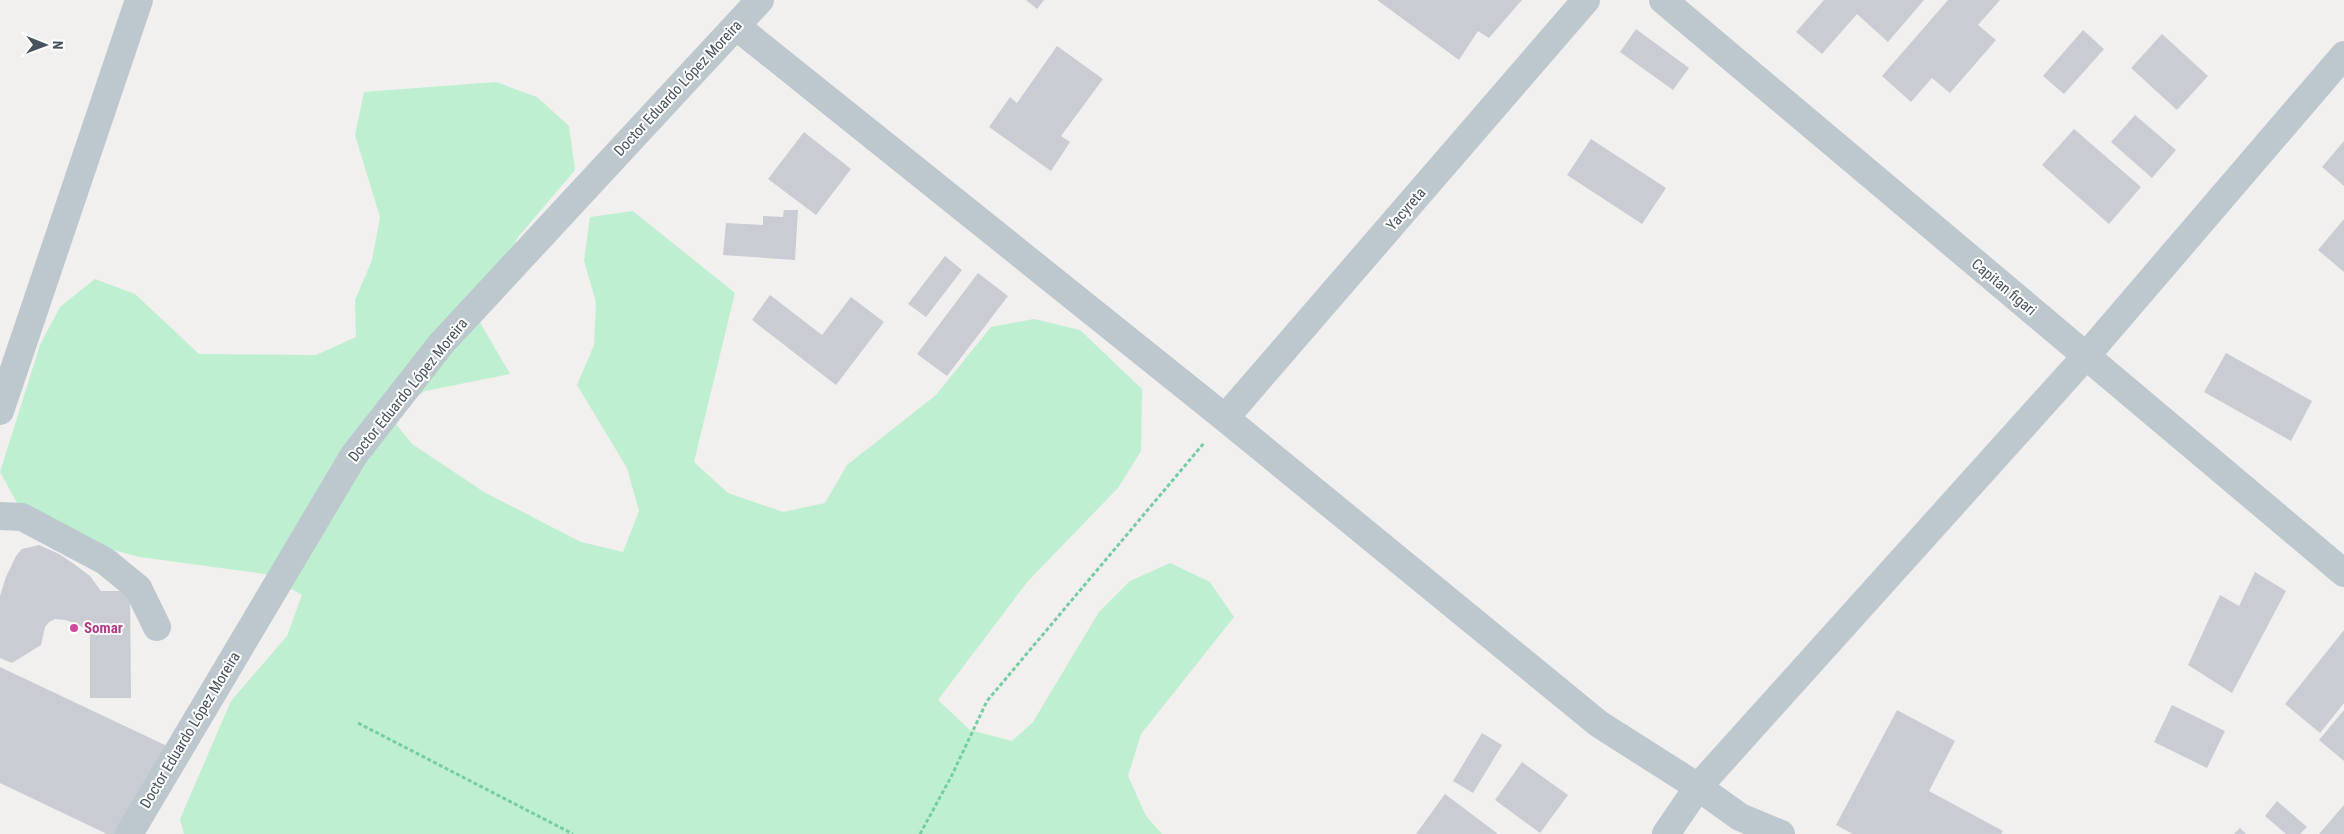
<svg xmlns="http://www.w3.org/2000/svg" width="2344" height="834" font-family="'Roboto Condensed',sans-serif">
<rect width="100%" height="100%" fill="#f2efef"/>
<!-- green -->
<path fill="#beefd1" d="M 496,82 L 537,97 L 569,126 L 575,170 L 518,237 L 477,317 L 510,374 L 425,391 L 388,414 L 412,444 L 484,492 L 581,542 L 623,552 L 639,511 L 627,468 L 577,385 L 594,345 L 596,302 L 584,261 L 590,217 L 633,211 L 735,293 L 694,462 L 728,493 L 783,512 L 825,503 L 847,465 L 936,395 L 991,327 L 1034,319 L 1080,330 L 1142,389 L 1141,451 L 1118,488 L 1028,581 L 938,700 L 970,730 L 1012,741 L 1033,722 L 1099,612 L 1130,581 L 1170,563 L 1210,582 L 1234,617 L 1141,734 L 1128,776 L 1146,816 L 1162,834 L 184,834 L 180,819 L 231,701 L 287,636 L 302,595 L 265,574 L 140,557 L 56,535 L 21,510 L 0,472 L 40,345 L 60,307 L 95,279 L 135,294 L 199,354 L 316,355 L 356,337 L 355,300 L 372,260 L 380,217 L 355,135 L 364,92 Z"/>
<!-- building -->
<path fill="#c9ccd2" d="M 1026,0 L 1044,0 L 1037,9 Z
M 1377,0 L 1522,0 L 1489,38 L 1478,31 L 1459,60 Z
M 1824,0 L 1924,0 L 1888,42 L 1857,14 L 1822,54 L 1796,32 Z
M 1948,0 L 2000,0 L 1978,25 L 1996,40 L 1950,93 L 1932,78 L 1911,102 L 1882,76 Z
M 1636,29 L 1689,68 L 1673,90 L 1620,52 Z
M 2083,30 L 2104,49 L 2064,94 L 2043,76 Z
M 2162,34 L 2208,76 L 2177,110 L 2131,68 Z
M 1057,46 L 1103,79 L 1061,136 L 1070,142 L 1051,171 L 989,127 L 1010,97 L 1017,103 Z
M 2135,115 L 2176,150 L 2152,178 L 2111,142 Z
M 2074,129 L 2141,187 L 2109,224 L 2042,165 Z
M 804,132 L 851,169 L 816,215 L 768,179 Z
M 1591,139 L 1666,188 L 1642,224 L 1567,175 Z
M 2344,141 L 2344,186 L 2322,167 Z
M 784,210 L 798,210 L 795,260 L 723,255 L 726,223 L 763,225 L 763,216 L 783,217 Z
M 2344,219 L 2344,272 L 2318,250 Z
M 945,256 L 962,270 L 926,317 L 908,304 Z
M 978,273 L 1008,296 L 947,376 L 917,354 Z
M 770,295 L 822,335 L 851,297 L 884,322 L 836,385 L 752,320 Z
M 2226,353 L 2312,401 L 2291,441 L 2204,392 Z
M 39,545 L 59,554 L 74,564 L 90,576 L 101,591 L 130,591 L 131,698 L 90,698 L 90,630 L 66,620 L 55,619 L 49,622 L 45,627 L 41,645 L 12,663 L 0,658 L 0,596 L 6,577 L 16,556 L 22,549 Z
M 2255,572 L 2286,591 L 2232,693 L 2188,665 L 2220,595 L 2239,606 Z
M 2344,630 L 2344,703 L 2320,733 L 2285,704 Z
M 0,667 L 167,746 L 126,834 L 107,834 L 0,783 Z
M 2172,705 L 2225,731 L 2207,768 L 2154,742 Z
M 1897,710 L 1955,741 L 1929,791 L 2003,831 L 2001,834 L 1853,834 L 1836,825 Z
M 2344,710 L 2344,761 L 2319,740 Z
M 1482,733 L 1502,745 L 1473,793 L 1453,781 Z
M 1522,762 L 1568,795 L 1540,833 L 1495,800 Z
M 1445,794 L 1498,834 L 1416,834 Z
M 2277,801 L 2307,827 L 2300,834 L 2286,834 L 2265,816 Z
M 2344,805 L 2344,834 L 2319,834 Z
M 2240,828 L 2246,834 L 2234,834 Z"/>
<g fill="none" stroke-linecap="round" stroke-linejoin="round">
<!-- path -->
<path stroke="#76cda2" stroke-width="3" stroke-dasharray="4 2.5" stroke-linecap="butt" d="M 358,723 L 573,834
M 920,834 L 951,777 L 987,701 L 1204,443"/>
<!-- minor -->
<path stroke="#bdc7ce" stroke-width="28" d="M 1663,0 L 2344,573
M 736,26 L 1225,418 L 1599,724 L 1698,787 L 1740,817 L 1781,834
M 0,411 L 139,0
M 1225,418 L 1586,0
M 0,516 L 22,517 L 105,561 L 138,588 L 157,627
M 129,834 L 354,455 L 441,344 L 760,0
M 1666,834 L 1698,787 L 2086,356 L 2344,55"/>
</g>
<!-- markers -->
<circle fill="#d1479c" stroke="#fff" stroke-width="2" cx="74" cy="628" r="5"/>
<g text-anchor="middle" dominant-baseline="central" stroke-width="4" stroke-linejoin="round" paint-order="stroke">
<!-- street labels -->
<g font-size="15" fill="#47535d" stroke="#fff">
<text transform="translate(678 88) rotate(-47)">Doctor Eduardo López Moreira</text>
<text transform="translate(1406 209) rotate(-49)">Yacyreta</text>
<text transform="translate(2004 287) rotate(40)">Capitan figari</text>
<text transform="translate(408 390) rotate(-51)">Doctor Eduardo López Moreira</text>
<text transform="translate(190 730) rotate(-59)">Doctor Eduardo López Moreira</text>
</g>
<!-- hotel labels -->
<g font-size="15" font-weight="bold" fill="#b23c85" stroke="#fff" text-anchor="start">
<text x="84" y="628">Somar</text>
</g>
</g>
<!-- north arrow -->
<g transform="translate(45 45) rotate(91)" stroke="#ffffff" stroke-width="4" paint-order="stroke">
<path d="M0-4L9 19L0 12L-9 19Z" fill="#47535d"/>
<text y="-8" font-size="14" font-weight="bold" text-anchor="middle" fill="#47535d">N</text>
</g>
</svg>
